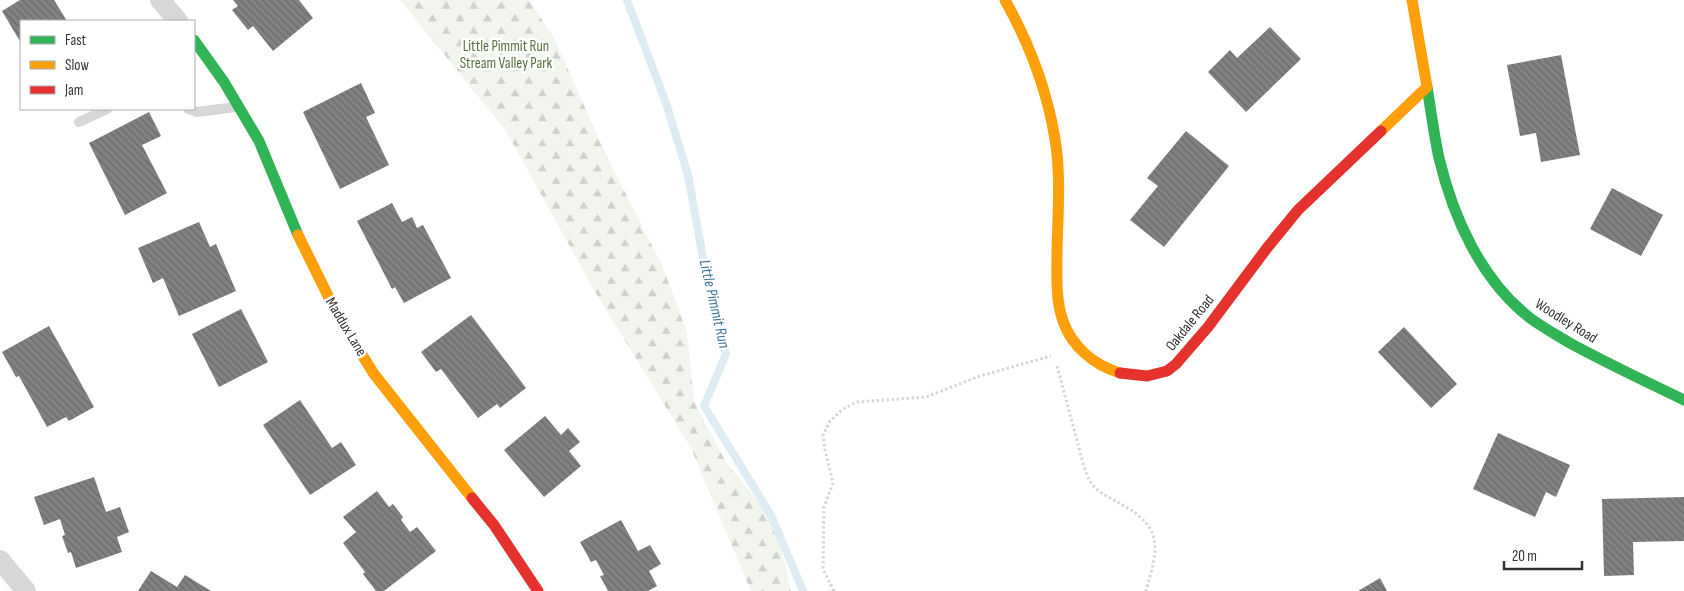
<svg xmlns="http://www.w3.org/2000/svg" width="1684" height="591" font-family="'Sofia Sans Condensed',sans-serif">
<defs>
<pattern id="forest-firs" width="22" height="20" patternUnits="userSpaceOnUse" patternTransform="scale(1.25)"><rect width="22" height="20" fill="#f1f5ed"/><path d="M5 1l3.5 6h-7zM16 11l3.5 6h-7z" fill="#cfd2cc"/></pattern>
<pattern id="building-back-hatch" width="6" height="6" patternUnits="userSpaceOnUse" patternTransform="scale(1.25)"><rect width="6" height="6" fill="#818181"/><path d="M-1 5l2 2M0 0l6 6M5-1l2 2" fill="none" stroke="#6a6a6a"/></pattern>
</defs>
<rect width="100%" height="100%" fill="#fff"/>
<!-- forest -->
<path fill="url(#forest-firs)" d="M 400,0 L 529,0 L 554,38 L 607,157 L 662,265 L 687,332 L 694,402 L 727,464 L 759,502 L 776,526 L 791,591 L 751,591 L 691,448 L 594,290 L 506,131 Z"/>
<g fill="none" stroke-linecap="round" stroke-linejoin="round">
<!-- stream -->
<path stroke="#ddebf3" stroke-width="8" d="M 627,0 L 666,103 L 688,175 L 707,280 L 726,354 L 704,406 L 771,515 L 803,591"/>
</g>
<!-- building -->
<path fill="url(#building-back-hatch)" d="M 20,0 L 54,0 L 67,21 L 21,21 L 21,43 L 2,11 Z
M 233,0 L 299,0 L 313,18 L 273,51 L 253,26 L 248,30 L 232,10 L 238,6 Z
M 1270,27 L 1301,59 L 1246,112 L 1208,72 L 1230,50 L 1237,58 Z
M 1561,55 L 1580,155 L 1541,162 L 1536,133 L 1520,136 L 1507,65 Z
M 361,83 L 375,113 L 366,117 L 389,165 L 340,189 L 303,112 Z
M 149,112 L 161,136 L 142,145 L 167,193 L 125,215 L 89,143 Z
M 1186,131 L 1229,166 L 1164,247 L 1130,220 L 1158,186 L 1147,178 Z
M 1612,188 L 1663,215 L 1641,256 L 1590,229 Z
M 392,203 L 402,222 L 412,217 L 417,228 L 423,225 L 451,278 L 404,303 L 395,287 L 392,289 L 357,221 Z
M 199,222 L 210,247 L 216,244 L 236,291 L 179,316 L 163,278 L 153,283 L 138,248 Z
M 241,309 L 268,362 L 219,387 L 192,334 Z
M 471,315 L 526,388 L 500,408 L 497,404 L 478,418 L 441,369 L 436,372 L 421,352 Z
M 49,326 L 94,407 L 69,421 L 66,417 L 47,427 L 19,376 L 16,377 L 2,352 Z
M 1404,327 L 1457,384 L 1431,408 L 1378,352 Z
M 300,400 L 332,448 L 341,442 L 356,465 L 310,495 L 263,425 Z
M 545,416 L 561,435 L 568,428 L 580,442 L 569,451 L 581,466 L 544,497 L 504,450 Z
M 1498,433 L 1570,465 L 1556,497 L 1546,492 L 1535,517 L 1473,489 Z
M 94,477 L 106,512 L 120,507 L 129,532 L 117,537 L 122,552 L 76,568 L 71,552 L 68,553 L 62,536 L 65,535 L 60,519 L 44,525 L 34,497 Z
M 377,491 L 389,507 L 393,504 L 403,517 L 401,520 L 410,532 L 417,527 L 436,551 L 384,591 L 376,591 L 363,574 L 365,572 L 343,543 L 356,532 L 343,517 Z
M 1684,497 L 1684,541 L 1633,542 L 1634,575 L 1604,576 L 1602,499 Z
M 621,520 L 638,551 L 650,545 L 661,564 L 649,571 L 657,586 L 648,591 L 608,591 L 600,576 L 604,575 L 596,560 L 591,562 L 580,542 Z
M 151,571 L 177,587 L 185,575 L 211,591 L 138,591 Z
M 1380,578 L 1387,591 L 1358,591 Z"/>
<g fill="none" stroke-linecap="round" stroke-linejoin="round">
<!-- path -->
<path stroke="#d6d6d6" stroke-width="3" stroke-dasharray="2.5 2.5" stroke-linecap="butt" d="M 1057,366 C 1064,392 1071,418 1078,444 C 1081,455 1085,475 1092,484 C 1098,493 1111,498 1121,504 C 1165,529 1158,548 1146,591
M 834,591 L 823,569 L 824,507 L 833,483 L 825,450 L 823,435 L 830,421 L 843,409 L 857,402 L 926,397 L 980,376 L 1051,356"/>
<!-- lane -->
<path stroke="#d7d7d7" stroke-width="10" d="M 188,109 L 197,112 L 236,107
M 79,122 L 107,109"/>
<!-- street -->
<path stroke="#d7d7d7" stroke-width="20" d="M 160,0 L 178,21
M 0,560 L 26,591"/>
<!-- fast -->
<path stroke="#30b455" stroke-width="11" d="M 194,40 L 224,82 L 259,141 L 298,235
M 1427,87 C 1431,111 1434,135 1439,158 C 1453,217 1481,280 1530,318 C 1542,327 1555,334 1568,342 C 1606,363 1645,381 1684,400"/>
<!-- slow -->
<path stroke="#ff9f0a" stroke-width="11" d="M 1005,0 C 1029,43 1047,90 1055,139 C 1061,175 1058,213 1057,249 C 1057,272 1055,299 1063,321 C 1072,347 1094,365 1120,373
M 1381,131 L 1427,87 L 1412,0
M 298,235 L 338,316 L 374,374 L 472,498"/>
<!-- jam -->
<path stroke="#e5322d" stroke-width="11" d="M 1120,373 L 1147,376 L 1167,371 L 1176,364 L 1208,327 L 1267,248 L 1298,210 L 1381,131
M 472,498 L 494,525 L 538,591"/>
</g>
<g text-anchor="middle" dominant-baseline="central" stroke-width="5" stroke-linejoin="round" paint-order="stroke">
<!-- park labels -->
<g font-size="15" fill="#56703f" stroke="#fff">
<text x="506" y="46">Little Pimmit Run<tspan x="506" dy="17">Stream Valley Park</tspan></text>
</g>
<!-- street labels -->
<g font-size="15" fill="#333" stroke="#fff">
<text transform="translate(1566 321) rotate(32)">Woodley Road</text>
<text transform="translate(1190 323) rotate(-51)">Oakdale Road</text>
<text transform="translate(346 327) rotate(59)">Maddux Lane</text>
</g>
<!-- water labels -->
<g font-size="16" font-style="italic" fill="#3f7597" stroke="#fff">
<text transform="translate(714 304) rotate(77)">Little Pimmit Run</text>
</g>
</g>
<!-- legend -->
<rect x="20" y="20" width="175" height="90" fill="#ffffff" stroke="#adadad"/>
<rect x="30" y="36" width="25" height="8" fill="#30b455" stroke="#adadad"/>
<text x="65" y="45" font-size="15" fill="#333333">Fast</text>
<rect x="30" y="61" width="25" height="8" fill="#ff9f0a" stroke="#adadad"/>
<text x="65" y="70" font-size="15" fill="#333333">Slow</text>
<rect x="30" y="86" width="25" height="8" fill="#e5322d" stroke="#adadad"/>
<text x="65" y="95" font-size="15" fill="#333333">Jam</text>
<!-- scale -->
<path d="M1504 561v8h78v-8" fill="none" stroke="#333333" stroke-width="2.5"/>
<text x="1512" y="561" font-size="15" fill="#333333" stroke="#ffffff" stroke-width="4" paint-order="stroke">20 m</text>
</svg>
